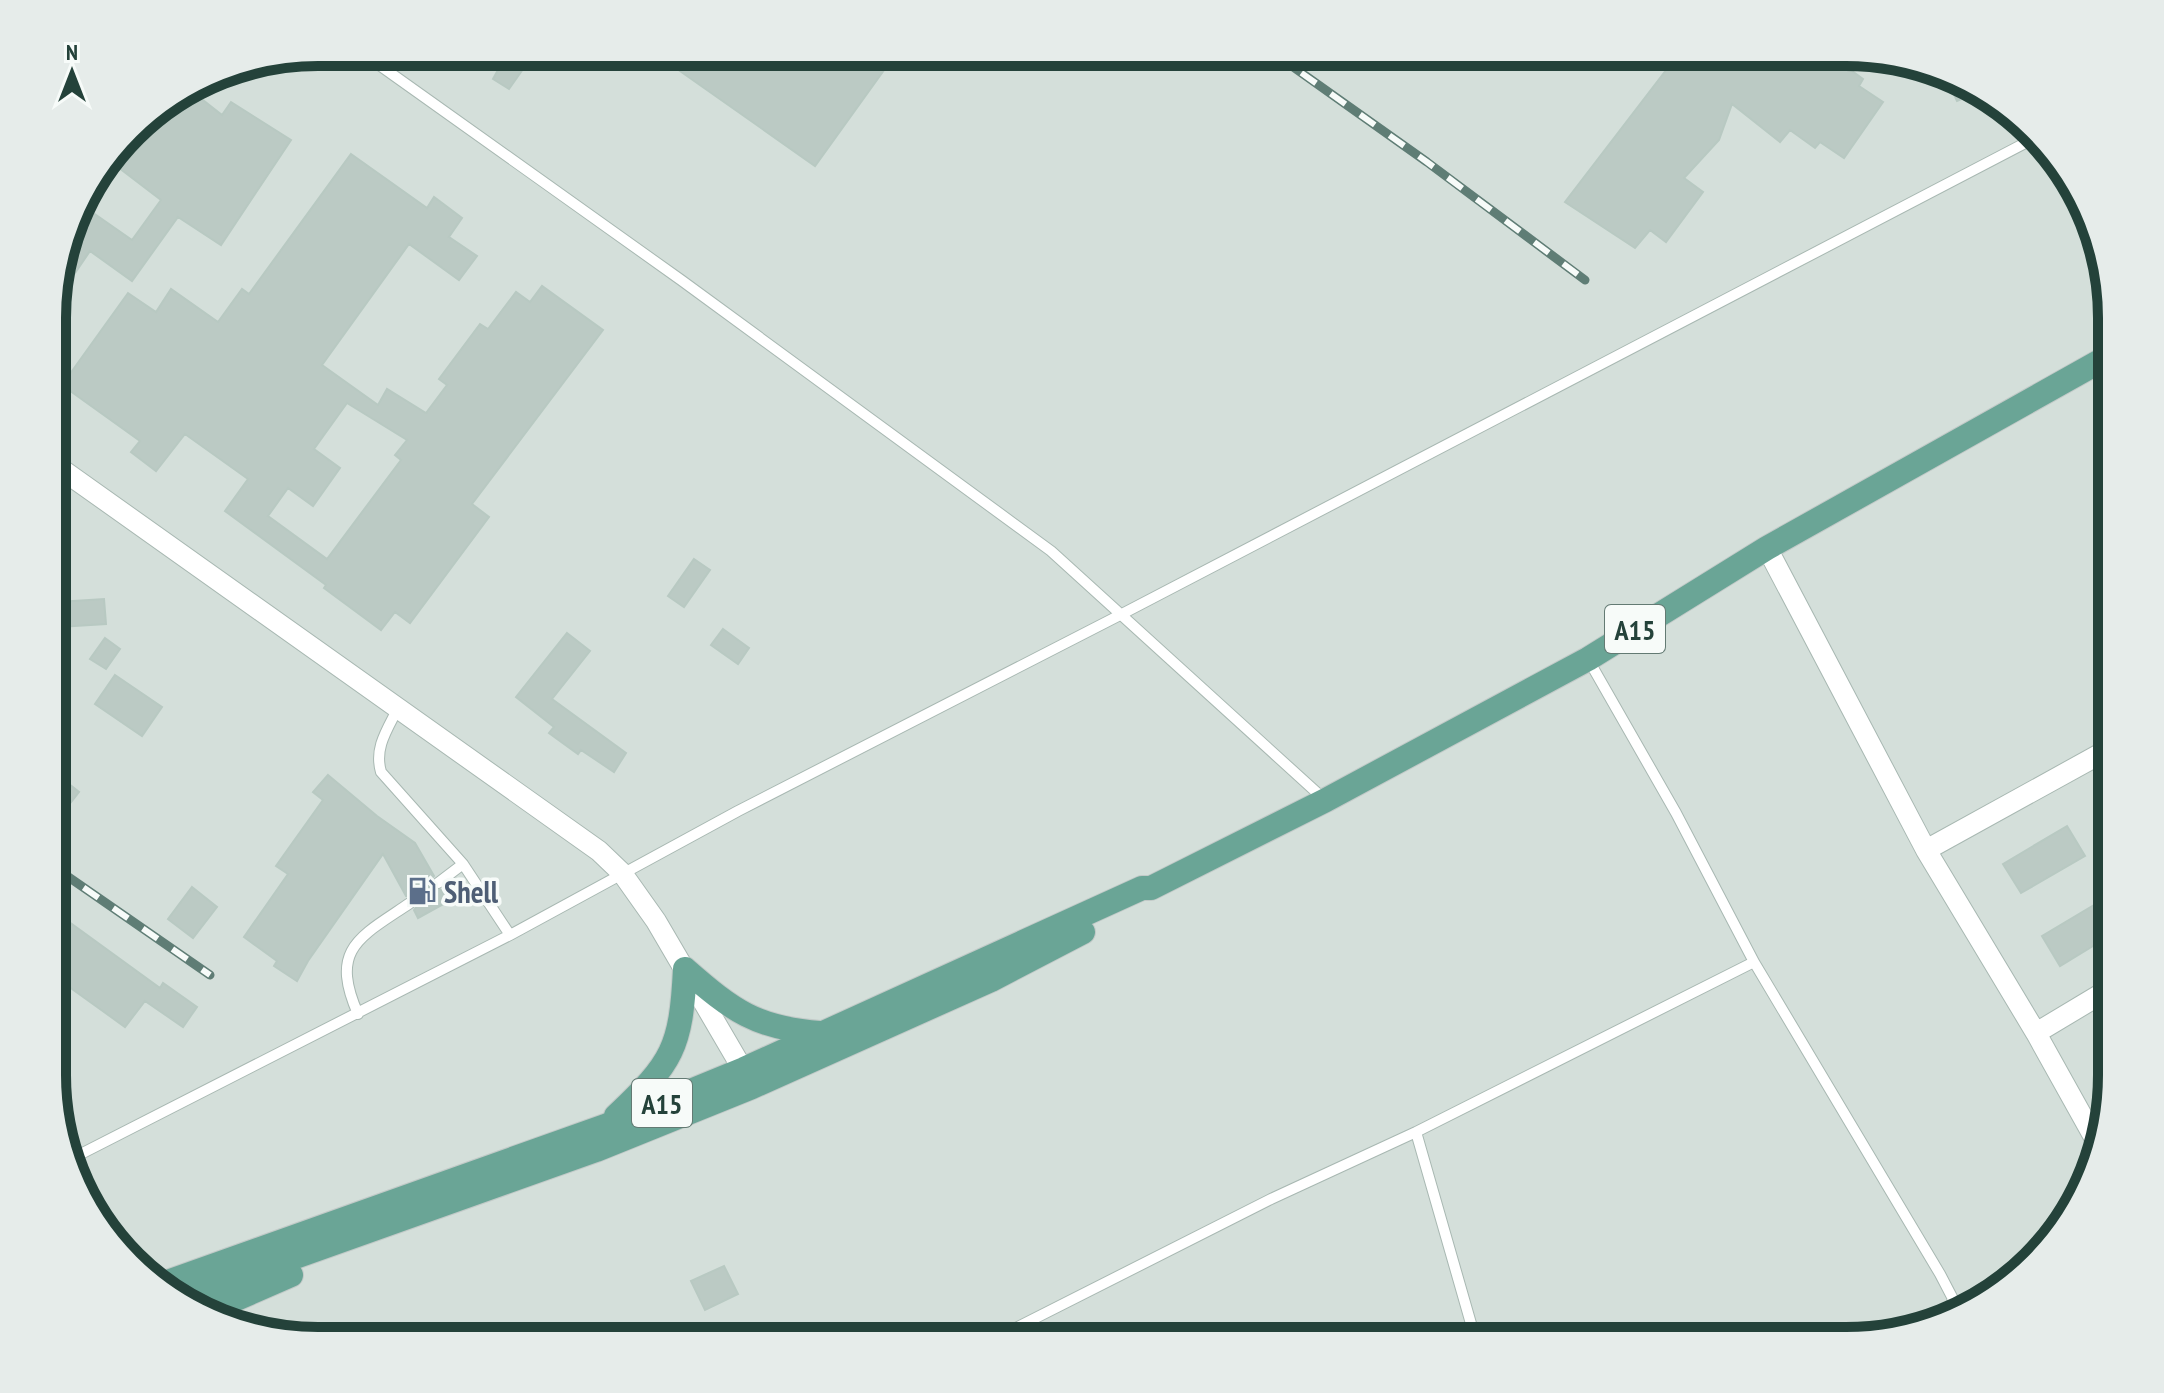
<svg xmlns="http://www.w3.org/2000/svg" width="2164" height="1393" font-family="'PT Sans Narrow',sans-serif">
<rect width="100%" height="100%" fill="#e6efeb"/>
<!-- built -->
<path fill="#d4dfda" d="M 318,52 L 1846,52 L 1931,66 L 1994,97 L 2077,186 L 2111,301 L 2111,1092 L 2067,1223 L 1978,1306 L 1863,1340 L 318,1341 L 233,1327 L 170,1296 L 88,1208 L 54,1109 L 54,284 L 80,200 L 142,118 L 217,72 Z"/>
<!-- building -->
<path fill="#bbcac4" stroke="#b8c9c2" stroke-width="2" fill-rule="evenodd" d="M 508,52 L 535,52 L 509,89 L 493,79 Z
M 653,52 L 897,52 L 815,166 Z
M 1680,52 L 1826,52 L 1863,79 L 1859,86 L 1883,102 L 1844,158 L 1820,142 L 1815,148 L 1790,130 L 1780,142 L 1732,104 L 1719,140 L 1684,178 L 1703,192 L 1666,242 L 1650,230 L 1635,248 L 1565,202 Z
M 1944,73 L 1964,82 L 1981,91 L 1957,101 Z
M 189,89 L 222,115 L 231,102 L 291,140 L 221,245 L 178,217 L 132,281 L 90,251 L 75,273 L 61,263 L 79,203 L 132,240 L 161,200 L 110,161 L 142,118 Z
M 351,154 L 427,208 L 434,197 L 462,218 L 449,237 L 477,256 L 459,280 L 409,244 L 322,365 L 378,405 L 387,389 L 426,413 L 447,385 L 439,379 L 480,324 L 488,329 L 516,292 L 530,302 L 542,286 L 603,330 L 472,504 L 489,517 L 410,623 L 395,612 L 381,630 L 324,588 L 326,585 L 225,511 L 248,479 L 185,434 L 156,471 L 131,452 L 140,441 L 62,385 L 128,293 L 156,312 L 171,289 L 218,322 L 242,289 L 249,294 ZM 347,403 L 407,440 L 395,455 L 401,460 L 327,559 L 268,516 L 288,488 L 313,506 L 340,468 L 314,449 Z
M 694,559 L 710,570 L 684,607 L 668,596 Z
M 104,599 L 106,624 L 59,627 L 58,602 Z
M 723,629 L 749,648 L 738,664 L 711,645 Z
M 567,633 L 590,651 L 552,699 L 626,753 L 614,772 L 581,750 L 578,754 L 549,733 L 554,727 L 516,697 Z
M 105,638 L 120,649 L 106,669 L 90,659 Z
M 115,675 L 162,707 L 142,736 L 95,704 Z
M 54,772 L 79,792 L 54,824 Z
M 328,775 L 377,816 L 415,843 L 434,876 L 430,881 L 431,887 L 441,890 L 447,902 L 418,918 L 414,910 L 417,906 L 417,899 L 413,896 L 406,896 L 383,854 L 308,961 L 297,981 L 274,966 L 277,961 L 244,937 L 288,874 L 276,866 L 323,800 L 313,792 Z
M 2067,826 L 2085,856 L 2021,893 L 2003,864 Z
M 192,887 L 217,907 L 193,938 L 168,919 Z
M 2106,898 L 2111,908 L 2111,935 L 2060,966 L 2042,936 Z
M 54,911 L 160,988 L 163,983 L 197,1007 L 183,1027 L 145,1001 L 125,1027 L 54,976 Z
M 724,1266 L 738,1294 L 705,1310 L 691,1281 Z"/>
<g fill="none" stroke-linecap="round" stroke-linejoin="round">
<defs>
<path id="lane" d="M 361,52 L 681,280 L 1051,551 L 1325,800
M 1588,659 L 1676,813 L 1754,962 L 1940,1274 L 1952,1297 L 1955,1313
M 398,708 C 387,730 374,748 381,772 L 463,864 L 510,935
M 438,883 L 463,864
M 358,1014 C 329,948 360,937 410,903
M 1416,1132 L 1476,1341
M 71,1159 L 510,935 L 738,811 L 1122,614 L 2033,139
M 990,1341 L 1271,1199 L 1416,1132 L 1754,962"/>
<path id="street" d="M 54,464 L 599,851 L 622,873 L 656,921 L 749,1080
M 1767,548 L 1926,850 L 2036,1033 L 2095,1139
M 1926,850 L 2111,748
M 2036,1033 L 2111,988"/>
<path id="primary" d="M 685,969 C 733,1011 756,1028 820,1033
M 616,1116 C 673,1062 681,1048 685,969
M 159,1285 L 605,1126 L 744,1069 L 1142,888 L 1151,888 L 1326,800 L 1588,659 L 1767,548 L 2111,355
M 177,1299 L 596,1150 L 752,1087 L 991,980 L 1083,932
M 204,1313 L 291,1275"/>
</defs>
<!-- lane casing -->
<use href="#lane" stroke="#a8b8b2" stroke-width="12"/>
<!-- street casing -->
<use href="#street" stroke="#a8b8b2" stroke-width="22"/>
<!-- primary casing -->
<use href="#primary" stroke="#c2cac8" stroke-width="26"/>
<!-- lane -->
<use href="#lane" stroke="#fff" stroke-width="10"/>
<!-- street -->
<use href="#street" stroke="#fff" stroke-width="20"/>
<!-- primary -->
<use href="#primary" stroke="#6aa596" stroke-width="24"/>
<defs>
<path id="rail" d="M 1272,52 L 1427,162 L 1585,280
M 54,867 L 210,975"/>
</defs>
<!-- rail casing -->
<use href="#rail" stroke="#5f7d75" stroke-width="9"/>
<!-- rail -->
<use href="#rail" stroke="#f7fbf9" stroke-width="6" stroke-dasharray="18" stroke-linecap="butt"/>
</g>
<!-- icons -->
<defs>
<symbol id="fuel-bare" viewBox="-9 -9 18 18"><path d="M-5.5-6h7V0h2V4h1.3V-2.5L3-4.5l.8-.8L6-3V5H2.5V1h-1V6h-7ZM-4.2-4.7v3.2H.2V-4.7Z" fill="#5c6f8a" stroke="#f7fbf9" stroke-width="2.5" paint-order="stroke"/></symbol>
</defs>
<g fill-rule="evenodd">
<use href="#fuel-bare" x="402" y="871" width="40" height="40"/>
</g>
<g text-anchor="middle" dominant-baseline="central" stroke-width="7" stroke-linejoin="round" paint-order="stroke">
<!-- shield labels -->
<g fill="#f7fbf9" stroke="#637a73" stroke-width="2">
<rect x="1605" y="605" width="60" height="48" rx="6"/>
<rect x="632" y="1079" width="60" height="48" rx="6"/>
</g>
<g font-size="28" font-weight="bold" fill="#24423a">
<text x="1635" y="629">A15</text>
<text x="662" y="1103">A15</text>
</g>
<!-- service labels -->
<g font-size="30" font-weight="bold" fill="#4e5e75" stroke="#f7fbf9" text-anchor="start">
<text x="444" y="891">Shell</text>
</g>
</g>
<!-- crop -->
<path d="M0 0H2164V1393H0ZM318 66H1846A252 252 0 0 1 2098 318V1075A252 252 0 0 1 1846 1327H318A252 252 0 0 1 66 1075V318A252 252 0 0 1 318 66Z" fill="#e6ecea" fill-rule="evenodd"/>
<path fill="none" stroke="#24423a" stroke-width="10" d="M318 66H1846A252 252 0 0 1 2098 318V1075A252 252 0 0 1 1846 1327H318A252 252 0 0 1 66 1075V318A252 252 0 0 1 318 66Z"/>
<!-- north arrow -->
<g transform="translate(72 72)" stroke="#f7fbf9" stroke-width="6" paint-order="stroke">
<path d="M0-6L14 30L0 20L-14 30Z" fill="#24423a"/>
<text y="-12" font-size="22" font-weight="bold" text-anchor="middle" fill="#24423a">N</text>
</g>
</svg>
